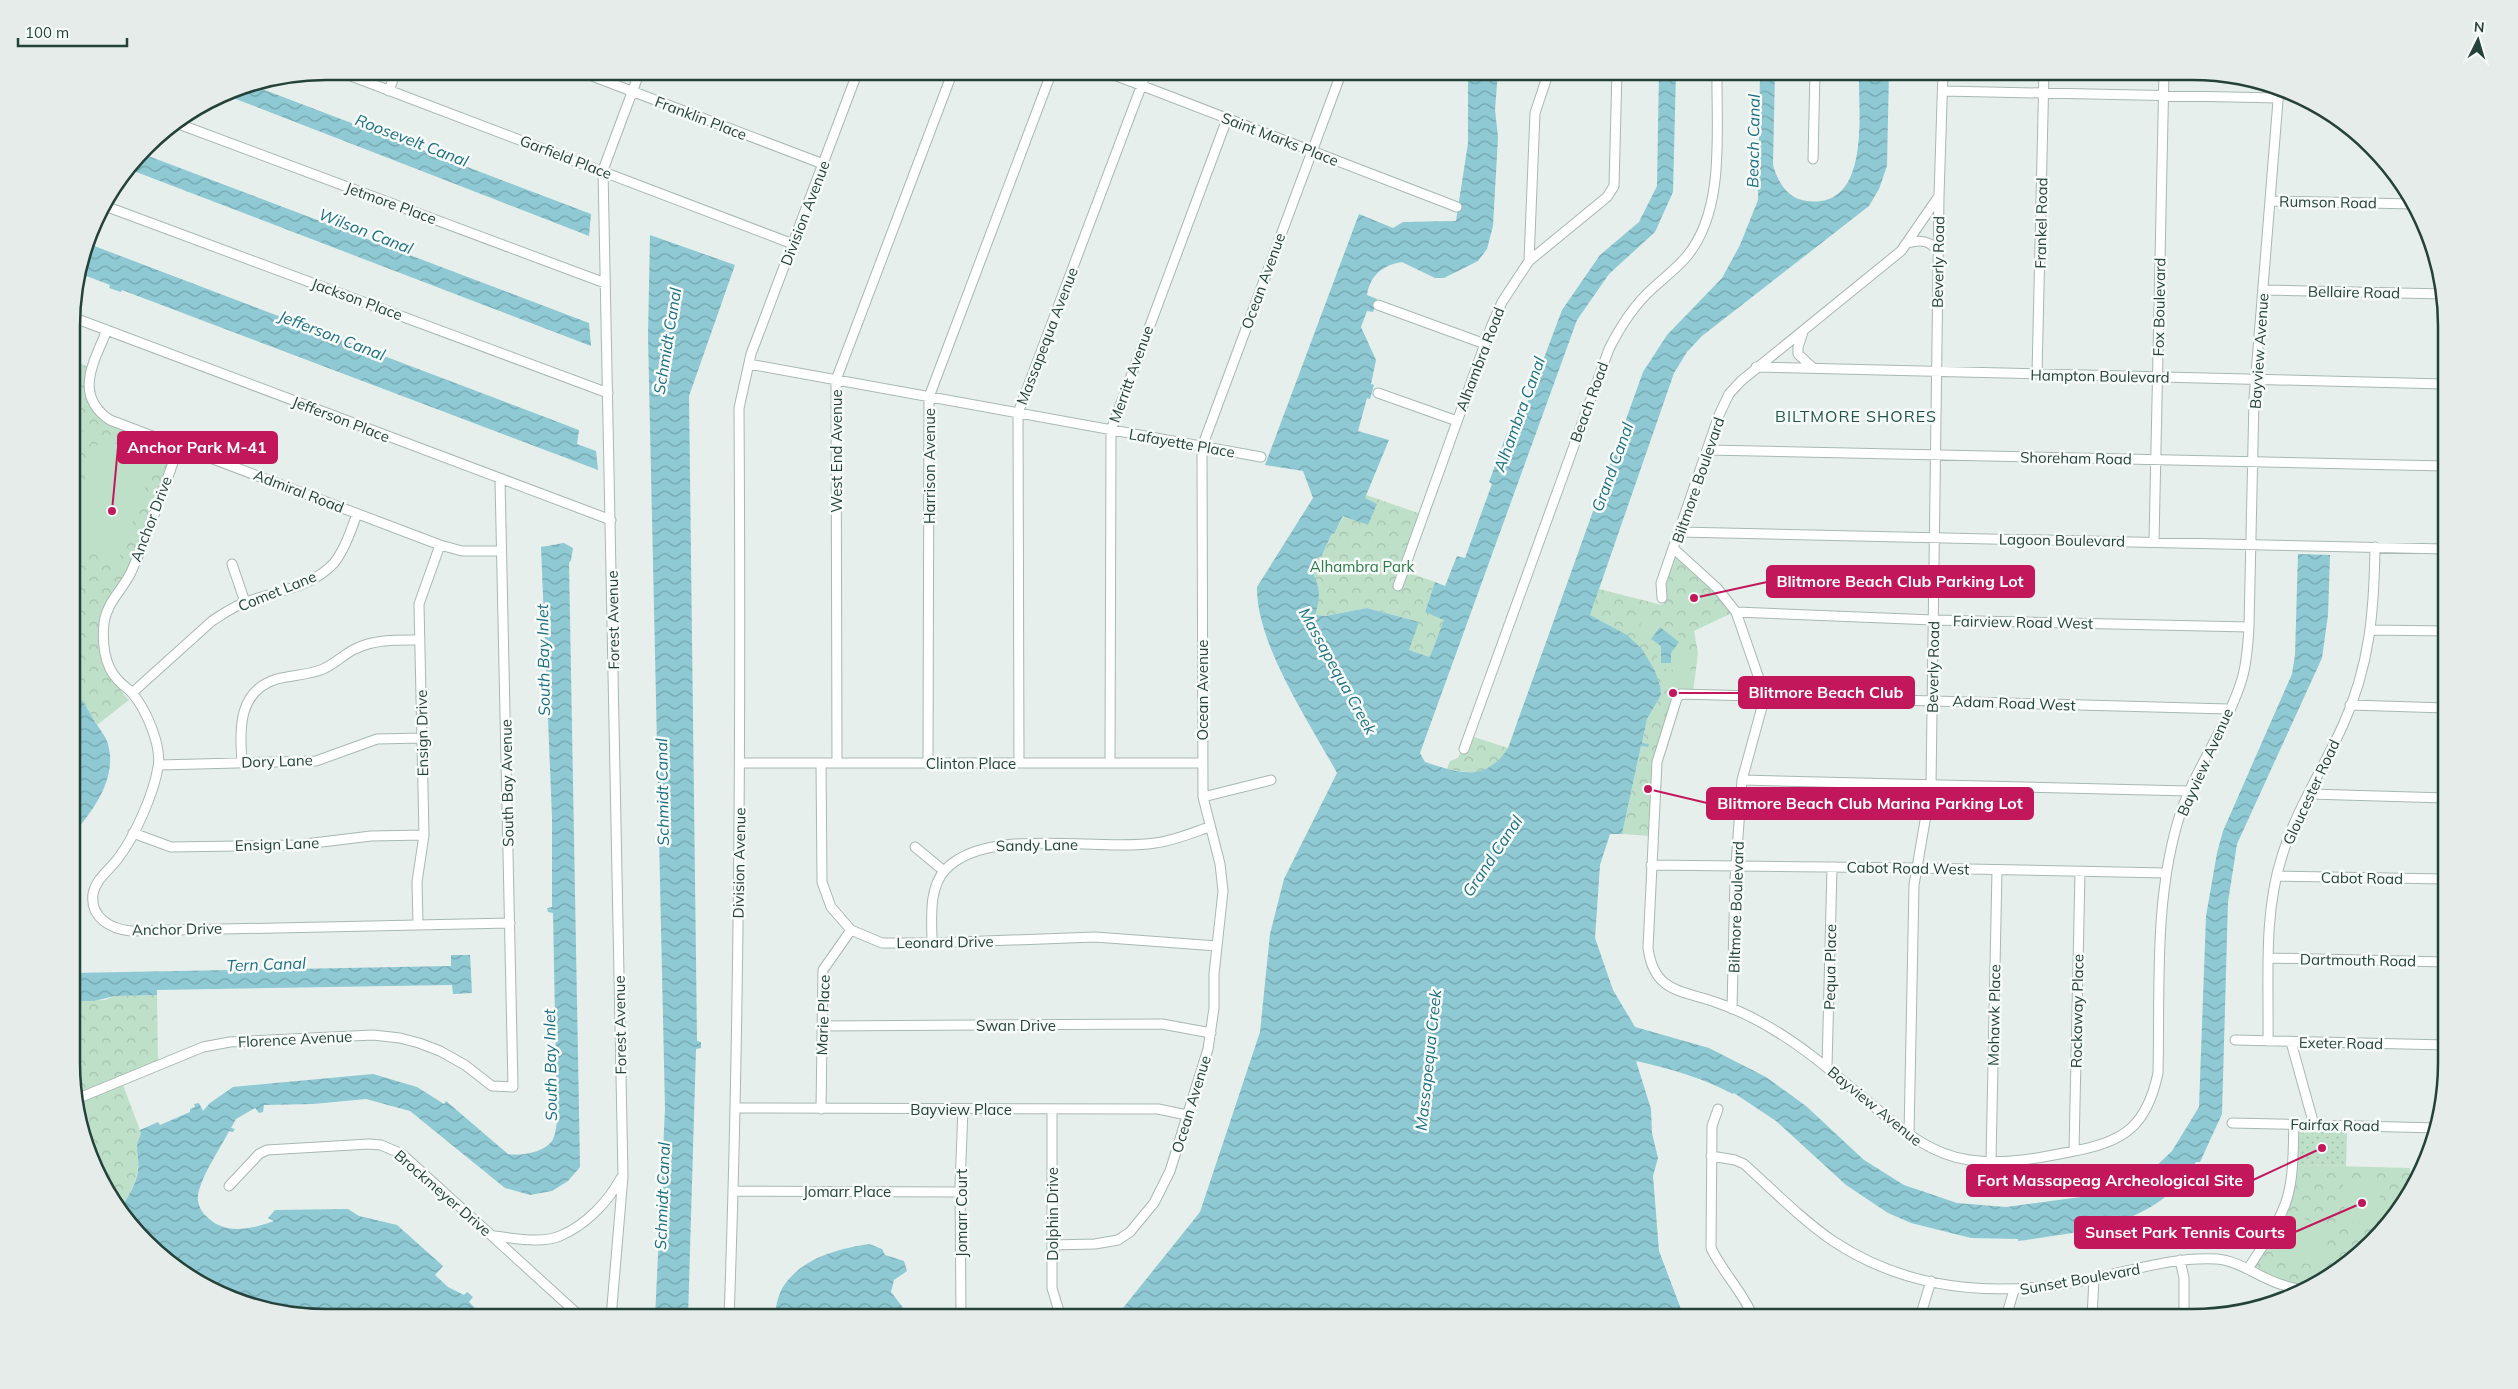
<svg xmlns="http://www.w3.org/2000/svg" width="2518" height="1389" font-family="Mulish,sans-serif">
<defs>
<pattern id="grass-dots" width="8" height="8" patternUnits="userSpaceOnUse" patternTransform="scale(1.25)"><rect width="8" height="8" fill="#bfe0c8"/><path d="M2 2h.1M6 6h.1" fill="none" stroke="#a4c1ad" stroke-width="1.8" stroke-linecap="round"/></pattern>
<pattern id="park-crowns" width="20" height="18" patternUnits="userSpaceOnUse" patternTransform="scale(1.25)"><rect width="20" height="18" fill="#bfe0c8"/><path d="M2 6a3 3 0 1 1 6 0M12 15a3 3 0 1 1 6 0" fill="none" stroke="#a4c1ad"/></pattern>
<pattern id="water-waves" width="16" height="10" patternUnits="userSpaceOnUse" patternTransform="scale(1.25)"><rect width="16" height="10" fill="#8ec9d4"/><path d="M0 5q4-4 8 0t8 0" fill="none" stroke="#74a5ad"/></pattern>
</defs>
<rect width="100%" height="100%" fill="#e6efeb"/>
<!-- grass -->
<path fill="url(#grass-dots)" d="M 2299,1129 L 2347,1130 L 2346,1166 L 2297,1165 Z"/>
<!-- park -->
<path fill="url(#park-crowns)" d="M 72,361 L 89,367 C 65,420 139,436 175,450 C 164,477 153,504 143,532 C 138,545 134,559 128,571 C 122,582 113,589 108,599 C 88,636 102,672 129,700 L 97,725 L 80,697 L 73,691 Z
M 1366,495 L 1424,515 L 1404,571 L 1435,582 L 1425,612 L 1445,619 L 1431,657 L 1409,650 L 1418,622 L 1367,608 L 1325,616 L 1315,615 L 1318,588 L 1312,571 L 1312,562 L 1322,555 L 1332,533 L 1334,533 L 1344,516 L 1368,525 L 1364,498 Z
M 1674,550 L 1724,597 L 1734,612 L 1694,631 L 1698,653 L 1693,693 L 1678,693 L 1656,761 L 1651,836 L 1622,834 L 1641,746 L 1648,747 L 1642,743 L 1647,719 L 1661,695 C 1648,646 1633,638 1590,615 L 1599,589 L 1662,605 L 1664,601 L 1662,589 Z
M 1468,735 L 1508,748 C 1505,752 1503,759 1499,762 C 1486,775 1463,773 1447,769 L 1450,761 L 1458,758 Z
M 157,995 L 158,1063 L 120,1077 L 141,1133 C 135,1148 139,1153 138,1167 C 136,1184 128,1197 119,1210 L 91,1160 L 73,1097 L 73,1001 L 105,1000 L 115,996 Z
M 2297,1165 L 2410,1168 L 2412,1189 L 2383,1231 L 2333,1275 L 2308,1287 L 2276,1280 L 2253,1268 L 2292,1196 Z"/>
<!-- pitch -->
<path fill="#bfe0c8" d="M 72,427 L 87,433 L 78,458 L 72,456 Z
M 100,438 L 156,459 L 117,563 L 72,546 L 72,513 Z
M 72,585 L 75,588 L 78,618 L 73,636 Z
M 1647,614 L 1686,640 L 1688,655 L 1691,655 L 1690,685 L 1678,684 L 1671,679 L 1674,670 L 1658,668 L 1657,649 L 1645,640 L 1650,633 L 1640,625 Z
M 2379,1182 L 2381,1221 L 2345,1223 L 2343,1184 Z
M 2393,1201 L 2394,1215 L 2390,1221 L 2383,1222 L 2382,1202 Z
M 2299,1217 C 2329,1226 2332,1239 2324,1268 L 2278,1257 L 2277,1254 L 2290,1218 Z"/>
<!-- water -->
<path fill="url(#water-waves)" d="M 1468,71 L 1498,71 L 1495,110 L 1498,137 L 1493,226 L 1487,249 L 1478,261 L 1444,278 L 1435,278 L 1402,262 C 1382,265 1370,276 1367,295 L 1377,299 L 1373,312 L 1367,311 L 1361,327 L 1376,360 L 1371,384 L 1374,385 L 1370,399 L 1367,398 L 1358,431 L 1389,440 L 1365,498 L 1377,504 L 1368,525 L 1343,516 L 1334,534 L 1332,533 L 1322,555 L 1314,560 C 1309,570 1316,577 1318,587 C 1320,598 1318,605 1315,615 L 1325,616 L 1367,608 L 1419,622 L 1409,650 L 1430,657 L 1444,620 L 1425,612 L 1435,582 L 1445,586 L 1457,556 L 1465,558 L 1492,484 L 1489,482 L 1508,430 L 1516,433 L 1562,310 L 1600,255 L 1639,222 L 1657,186 L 1659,71 L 1676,71 L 1673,192 L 1655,232 L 1609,274 L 1577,320 L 1420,753 L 1425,762 C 1458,773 1486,783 1508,748 L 1643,372 L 1667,335 L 1722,278 L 1740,245 L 1758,200 L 1760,71 L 1775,71 L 1773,165 C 1778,182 1787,199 1807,201 C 1872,209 1858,111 1859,71 L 1889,71 L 1887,166 L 1879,189 L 1869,206 L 1702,336 L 1687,352 L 1674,373 L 1590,615 L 1627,635 L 1642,649 L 1655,671 L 1660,686 L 1661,695 L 1647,719 L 1642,743 L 1649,744 L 1648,747 L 1641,746 L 1622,834 L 1610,834 L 1600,865 L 1595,938 L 1613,990 L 1635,1027 L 1709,1048 L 1766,1077 L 1806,1106 L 1864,1160 L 1904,1185 L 1957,1203 L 2006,1207 L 2081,1197 L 2116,1189 L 2151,1171 L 2172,1151 L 2199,1107 L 2206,916 L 2217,853 L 2223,831 L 2292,674 L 2295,655 L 2298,554 L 2330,555 L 2328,615 L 2322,658 L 2237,844 L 2228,902 L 2222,1114 L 2200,1162 L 2196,1162 C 2188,1172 2180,1183 2171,1192 C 2130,1229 2071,1233 2018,1241 L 2018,1239 L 1971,1238 L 1911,1223 L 1888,1213 L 1846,1185 L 1776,1121 L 1734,1093 L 1733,1094 C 1700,1077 1672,1069 1636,1061 L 1651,1109 L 1652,1133 L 1658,1158 L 1653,1176 L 1659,1251 L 1684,1317 L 1115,1318 L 1200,1212 L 1260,1032 L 1270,934 L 1284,879 L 1337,773 C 1310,723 1256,644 1257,587 L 1313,498 L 1303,471 L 1265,465 L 1359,214 L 1393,228 L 1403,222 L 1456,221 L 1468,143 Z
M 254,86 L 591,214 L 589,236 L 223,94 L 229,91 Z
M 143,154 L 589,323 L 591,346 L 131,170 Z
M 650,235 L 735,265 L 689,396 L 697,1041 L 701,1042 L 701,1048 L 696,1049 L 688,1318 L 655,1318 L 665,1109 L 648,336 Z
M 89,244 L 579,430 L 577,444 L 596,451 L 598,470 L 122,290 L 121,292 L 109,288 L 110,285 L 81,274 Z
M 564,543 L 573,548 L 571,560 L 569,563 L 580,1167 L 568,1181 L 552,1191 L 530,1195 L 505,1188 L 410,1111 L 366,1099 L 313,1104 L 264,1105 L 263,1112 L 259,1113 L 255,1108 L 236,1119 L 231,1128 L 235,1129 L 233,1132 L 229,1131 C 220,1149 205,1170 199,1190 C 196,1199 199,1209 205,1215 C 224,1236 251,1229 274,1221 L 268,1218 L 275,1210 L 348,1209 L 359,1216 L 397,1225 L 443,1266 L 435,1275 L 448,1287 L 464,1295 L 467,1292 L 473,1297 L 469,1302 L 485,1318 L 326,1318 L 260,1309 L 213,1291 L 158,1255 L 119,1210 C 128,1197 136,1185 138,1170 C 140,1153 133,1150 141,1134 L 140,1130 L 158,1122 L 160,1125 L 190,1112 L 190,1109 L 195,1107 L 194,1104 L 199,1103 L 203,1111 L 210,1103 L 233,1087 L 373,1074 L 417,1087 L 444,1104 L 446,1101 L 508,1154 C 521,1156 543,1153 552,1141 C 555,1137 556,1127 557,1122 L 553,913 L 548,912 L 547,908 L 552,907 L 552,817 L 541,547 Z
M 1660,627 L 1679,642 L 1671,653 L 1671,663 L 1661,663 L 1661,646 L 1651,639 Z
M 73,691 C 83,699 88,710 95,722 C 99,728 104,734 107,741 C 119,776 94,810 73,834 Z
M 451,955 L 470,955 L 472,993 L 453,994 L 452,985 L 157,990 L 157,995 L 115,996 L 94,1001 L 73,1001 L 73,973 L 451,966 Z
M 869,1244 L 882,1249 L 885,1255 L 904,1261 L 907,1271 L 894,1280 L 891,1292 L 911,1318 L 774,1318 C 776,1307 778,1293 785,1284 C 805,1257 838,1249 869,1244 Z"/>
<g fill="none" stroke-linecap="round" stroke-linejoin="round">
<defs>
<path id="minor" d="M 338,71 L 793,244
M 579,71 L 823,164
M 1104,71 L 1457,207
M 389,91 L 396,71
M 1943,91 L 2278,98
M 176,123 L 605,283
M 1813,159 L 1815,71
M 2271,201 L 2414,204
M 105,206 L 608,393
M 1908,243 C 1921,239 1930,241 1938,251
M 1529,261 L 1607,197 L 1614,186 L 1617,71
M 2264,290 L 2445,294
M 1378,305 L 1485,344
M 72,317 L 611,520
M 107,330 C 94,362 73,395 110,420 L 440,545 L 462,551 L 501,551
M 1803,332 L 1798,347 L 1798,354 L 1813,368
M 749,364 L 1261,457
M 1756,367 L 2445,384
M 2037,374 L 2044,71
M 1378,393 L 1457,421
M 179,446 C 164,487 150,530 132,570 C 124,589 107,601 104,623 C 102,642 104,666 118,680 C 122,685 128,688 132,693 C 146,709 162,746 158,767 C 154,793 135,836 119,857 C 111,869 96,878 93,894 C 90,918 111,929 131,931 L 510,923
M 1707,450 L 2445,466
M 1679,532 L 2445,549
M 2154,542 L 2164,71
M 1673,548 L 1717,588 L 1736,612 L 1765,696 L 1742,780 L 1735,879 L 1732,1009
M 232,564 L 245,602
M 1398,586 L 1491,327 L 1502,302 L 1529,261 L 1535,113 L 1549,71
M 1662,598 L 1661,583 L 1719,415 L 1729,394 L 1741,381 L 1901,251 L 1939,196 L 1943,71
M 1736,612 L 1933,620 L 2249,627
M 2372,630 L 2446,631
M 132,693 L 212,621 C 223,614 234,606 246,602 C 276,591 311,588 334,563 C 345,549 351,530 357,514
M 2350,705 L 2446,708
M 2228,709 L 1681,694 L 1677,698 L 1657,762 L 1648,948 C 1654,992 1680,990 1715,1002 C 1736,1009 1760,1021 1779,1033 C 1810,1052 1838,1077 1866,1100 C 1898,1126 1927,1154 1969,1160 C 2005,1165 2040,1158 2074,1151 C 2125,1142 2147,1125 2158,1073 C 2160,990 2154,902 2178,821 C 2193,771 2227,728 2242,679 C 2247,662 2248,645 2249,627 L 2254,399 L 2279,88
M 1464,749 L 1609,349 C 1620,327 1634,305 1653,288 C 1665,277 1677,268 1687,256 C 1726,209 1716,129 1717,71
M 242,763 C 240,730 237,691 277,679 C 292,675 309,675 323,669 C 335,664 344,654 355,649 C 375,639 398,640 420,640
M 741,763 L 1202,763
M 821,763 L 822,882 L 831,907 L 851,930 L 882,943 L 932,943 L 1095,937 L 1217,946
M 837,763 L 836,380 L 953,71
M 928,763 L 929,397 L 1052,71
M 1019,763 L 1018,413 L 1147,71
M 1110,763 L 1111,430 L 1227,119
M 159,765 L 316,761 L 377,739 L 422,738
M 1742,780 L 2189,791
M 2309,794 L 2446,798
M 1203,797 L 1271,780
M 133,833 L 171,847 L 297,845 L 371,836 L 424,835
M 915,847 L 944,871
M 1651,865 L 1917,868 L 2166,873
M 2277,876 L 2446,879
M 418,924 L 417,882 L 424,835 L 419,604 L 440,545
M 932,943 C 932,920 928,889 945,870 C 986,825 1098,852 1155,843 C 1173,841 1192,833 1209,827
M 2270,958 L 2446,962
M 821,1026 L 1162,1024 L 1211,1033
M 2235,1040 L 2447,1045
M 2268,1041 C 2269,980 2263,915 2282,856 C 2296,810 2323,769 2343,725 C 2370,665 2374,612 2375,547
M 2291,1042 L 2314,1125
M 1827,1067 L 1832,867
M 74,1100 L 203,1047 L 230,1042 L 373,1035 L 400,1038 L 419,1043 L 440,1051 L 465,1065 L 492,1086 L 513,1087 L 500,480
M 735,1108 L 1158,1109 L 1187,1115
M 821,1109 L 823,970 L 851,930
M 1052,1109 L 1052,1288 L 1061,1318
M 1718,1109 L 1712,1126 L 1711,1248 C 1723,1273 1743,1292 1753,1317
M 2232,1123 L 2438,1128
M 1909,1135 L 1914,885 L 1931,786 L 1939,196
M 2074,1151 L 2080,872
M 1711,1156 L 1735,1160 L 1744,1164 C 1773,1190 1801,1219 1833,1241 C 1907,1290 1990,1297 2076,1282 C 2122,1274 2170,1256 2217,1259 C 2239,1261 2257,1276 2277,1283 C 2285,1286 2294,1288 2302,1290
M 1991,1161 L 1997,870
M 229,1186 L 259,1154 L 267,1150 L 369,1144 L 381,1145 L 402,1154 L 582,1318
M 733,1191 L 961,1192
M 494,1236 C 514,1238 541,1244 560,1236 C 586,1225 608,1202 621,1178
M 1052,1245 L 1095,1244 L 1118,1240 L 1130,1232 L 1154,1203 L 1170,1171 L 1208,1049 L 1214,1008 L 1214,974 L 1223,891 L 1220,864 L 1203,797 L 1202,447 L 1342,71
M 2180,1260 L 2184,1278 L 2184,1317
M 2248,1269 C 2264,1243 2285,1217 2290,1186 C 2294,1166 2293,1145 2294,1124
M 1920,1317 L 1931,1281
M 2006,1317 L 2014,1290
M 2092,1317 L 2094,1279
M 611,1318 L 623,1176 L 603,170 L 640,71
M 729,1318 C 740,1015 741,711 739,408 L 751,354 L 858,71
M 961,1318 L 960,1185 L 963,1109"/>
</defs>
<!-- minor casing -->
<use href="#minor" stroke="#a8b8b2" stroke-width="11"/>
<!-- minor -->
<use href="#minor" stroke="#fff" stroke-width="9"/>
</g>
<g text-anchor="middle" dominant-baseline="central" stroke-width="5" stroke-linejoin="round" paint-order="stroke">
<!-- street labels -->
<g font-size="15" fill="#24423a" stroke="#f7fbf9">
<text transform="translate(701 118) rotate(21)">Franklin Place</text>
<text transform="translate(1280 139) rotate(21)">Saint Marks Place</text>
<text transform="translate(566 157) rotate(21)">Garfield Place</text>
<text transform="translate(2328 202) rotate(1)">Rumson Road</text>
<text transform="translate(391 203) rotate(20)">Jetmore Place</text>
<text transform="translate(805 213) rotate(-69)">Division Avenue</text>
<text transform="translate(2041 223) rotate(-89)">Frankel Road</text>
<text transform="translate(1938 262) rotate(-89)">Beverly Road</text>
<text transform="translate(1263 281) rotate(-70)">Ocean Avenue</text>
<text transform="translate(2354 292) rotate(1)">Bellaire Road</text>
<text transform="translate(357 299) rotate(20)">Jackson Place</text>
<text transform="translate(2159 307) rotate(-89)">Fox Boulevard</text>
<text transform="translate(1047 336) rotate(-69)">Massapequa Avenue</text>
<text transform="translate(2259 351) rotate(-86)">Bayview Avenue</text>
<text transform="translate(1480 359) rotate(-69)">Alhambra Road</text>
<text transform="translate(1131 374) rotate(-70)">Merritt Avenue</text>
<text transform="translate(2100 376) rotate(1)">Hampton Boulevard</text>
<text transform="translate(1589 402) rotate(-70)">Beach Road</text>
<text transform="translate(341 419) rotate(21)">Jefferson Place</text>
<text transform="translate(1182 443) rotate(10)">Lafayette Place</text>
<text transform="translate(836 451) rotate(-90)">West End Avenue</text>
<text transform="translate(2076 458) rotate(1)">Shoreham Road</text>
<text transform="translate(929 466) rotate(-90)">Harrison Avenue</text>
<text transform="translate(1698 480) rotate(-71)">Biltmore Boulevard</text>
<text transform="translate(299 491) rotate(21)">Admiral Road</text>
<text transform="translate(151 519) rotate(-69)">Anchor Drive</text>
<text transform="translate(2062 540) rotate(1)">Lagoon Boulevard</text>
<text transform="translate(277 591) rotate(-22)">Comet Lane</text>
<text transform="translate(613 620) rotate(-91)">Forest Avenue</text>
<text transform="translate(2023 622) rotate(1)">Fairview Road West</text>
<text transform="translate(1933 667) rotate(-89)">Beverly Road</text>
<text transform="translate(1202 690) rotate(-90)">Ocean Avenue</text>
<text transform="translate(2014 703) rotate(2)">Adam Road West</text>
<text transform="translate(422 733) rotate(-91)">Ensign Drive</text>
<text transform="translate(277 761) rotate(-2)">Dory Lane</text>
<text transform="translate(2205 762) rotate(-66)">Bayview Avenue</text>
<text x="971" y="763">Clinton Place</text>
<text transform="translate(507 783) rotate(-91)">South Bay Avenue</text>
<text transform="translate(2311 792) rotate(-65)">Gloucester Road</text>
<text transform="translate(277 844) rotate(-2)">Ensign Lane</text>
<text transform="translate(1037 845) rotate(-1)">Sandy Lane</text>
<text transform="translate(739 863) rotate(-89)">Division Avenue</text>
<text transform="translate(1908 868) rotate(1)">Cabot Road West</text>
<text transform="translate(2362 878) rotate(1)">Cabot Road</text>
<text transform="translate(1736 907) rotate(-88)">Biltmore Boulevard</text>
<text transform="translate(177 929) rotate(-1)">Anchor Drive</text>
<text transform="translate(945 942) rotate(-1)">Leonard Drive</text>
<text transform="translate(2358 960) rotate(1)">Dartmouth Road</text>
<text transform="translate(1830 967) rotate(-89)">Pequa Place</text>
<text transform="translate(2077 1011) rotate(-89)">Rockaway Place</text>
<text transform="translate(823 1015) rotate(-88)">Marie Place</text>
<text transform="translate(1994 1015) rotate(-89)">Mohawk Place</text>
<text transform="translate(620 1025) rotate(-91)">Forest Avenue</text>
<text x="1016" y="1025">Swan Drive</text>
<text transform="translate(295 1039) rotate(-3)">Florence Avenue</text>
<text transform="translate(2341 1043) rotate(1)">Exeter Road</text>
<text transform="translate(1191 1104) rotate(-73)">Ocean Avenue</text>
<text transform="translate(1875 1106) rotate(39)">Bayview Avenue</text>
<text x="961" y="1109">Bayview Place</text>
<text transform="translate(2335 1125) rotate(1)">Fairfax Road</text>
<text x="847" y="1191">Jomarr Place</text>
<text transform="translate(443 1193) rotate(41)">Brockmeyer Drive</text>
<text transform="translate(961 1213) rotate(-90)">Jomarr Court</text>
<text transform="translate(1052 1214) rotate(-90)">Dolphin Drive</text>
<text transform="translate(2080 1279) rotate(-10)">Sunset Boulevard</text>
</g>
<!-- park labels -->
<g font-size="15" fill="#2d7a4b" stroke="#f7fbf9">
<text x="1362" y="566">Alhambra Park</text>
</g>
<!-- water labels -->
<g font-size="16" font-style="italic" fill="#1c6f80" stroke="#f7fbf9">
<text transform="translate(412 140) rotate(21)">Roosevelt Canal</text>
<text transform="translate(1753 141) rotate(-89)">Beach Canal</text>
<text transform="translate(366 231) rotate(21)">Wilson Canal</text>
<text transform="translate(332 335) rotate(21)">Jefferson Canal</text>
<text transform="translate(667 341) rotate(-81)">Schmidt Canal</text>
<text transform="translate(1519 414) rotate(-70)">Alhambra Canal</text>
<text transform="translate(1612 467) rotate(-70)">Grand Canal</text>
<text transform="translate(543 660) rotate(-91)">South Bay Inlet</text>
<text transform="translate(1338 671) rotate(61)">Massapequa Creek</text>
<text transform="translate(662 792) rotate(-91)">Schmidt Canal</text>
<text transform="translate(1492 856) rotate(-56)">Grand Canal</text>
<text transform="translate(266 964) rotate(-2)">Tern Canal</text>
<text transform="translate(1428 1060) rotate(-84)">Massapequa Creek</text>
<text transform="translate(550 1065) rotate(-91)">South Bay Inlet</text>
<text transform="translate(662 1196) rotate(-88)">Schmidt Canal</text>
</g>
<!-- neighbourhood labels -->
<g font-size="16" letter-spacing="1" fill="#1f5548" stroke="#f7fbf9">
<text x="1856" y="416">BILTMORE SHORES</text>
</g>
</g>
<!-- crop -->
<path d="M0 0H2518V1389H0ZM326 80H2192A246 246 0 0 1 2438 326V1063A246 246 0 0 1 2192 1309H326A246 246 0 0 1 80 1063V326A246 246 0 0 1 326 80Z" fill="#e6ecea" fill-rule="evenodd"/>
<path fill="none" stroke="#24423a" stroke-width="2.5" d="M326 80H2192A246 246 0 0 1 2438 326V1063A246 246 0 0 1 2192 1309H326A246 246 0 0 1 80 1063V326A246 246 0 0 1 326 80Z"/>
<!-- callouts -->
<path fill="none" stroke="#c2185b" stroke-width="2" d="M112 511L118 447M1694 598L1767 582M1673 693L1739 693M1648 789L1707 803M2322 1148L2253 1180M2362 1203L2295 1232"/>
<g fill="#c2185b" stroke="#f7fbf9" stroke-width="2">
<circle cx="112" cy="511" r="5"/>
<circle cx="1694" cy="598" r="5"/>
<circle cx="1673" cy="693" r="5"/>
<circle cx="1648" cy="789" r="5"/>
<circle cx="2322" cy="1148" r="5"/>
<circle cx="2362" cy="1203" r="5"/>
</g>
<g fill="#c2185b" stroke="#c2185b" stroke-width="2">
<rect x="118" y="432" width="159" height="31" rx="5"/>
<rect x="1767" y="566" width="267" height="31" rx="5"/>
<rect x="1739" y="677" width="175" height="31" rx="5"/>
<rect x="1707" y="788" width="326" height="31" rx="5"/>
<rect x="1967" y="1165" width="286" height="31" rx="5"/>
<rect x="2075" y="1217" width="220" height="31" rx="5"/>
</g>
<g font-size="16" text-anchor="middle" font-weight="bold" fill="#fff">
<text x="197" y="453">Anchor Park M-41</text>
<text x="1900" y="587">Blitmore Beach Club Parking Lot</text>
<text x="1826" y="698">Blitmore Beach Club</text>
<text x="1870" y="809">Blitmore Beach Club Marina Parking Lot</text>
<text x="2110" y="1186">Fort Massapeag Archeological Site</text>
<text x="2185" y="1238">Sunset Park Tennis Courts</text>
</g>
<!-- north arrow -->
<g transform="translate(2478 40) rotate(5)" stroke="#f7fbf9" stroke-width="4" paint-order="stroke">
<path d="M0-4L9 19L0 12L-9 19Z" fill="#24423a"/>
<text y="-8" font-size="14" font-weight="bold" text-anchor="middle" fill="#24423a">N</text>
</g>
<!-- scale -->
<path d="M18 38v8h109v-8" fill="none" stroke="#24423a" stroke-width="2.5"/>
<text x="25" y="38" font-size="15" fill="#24423a" stroke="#f7fbf9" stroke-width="4" paint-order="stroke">100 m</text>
</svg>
